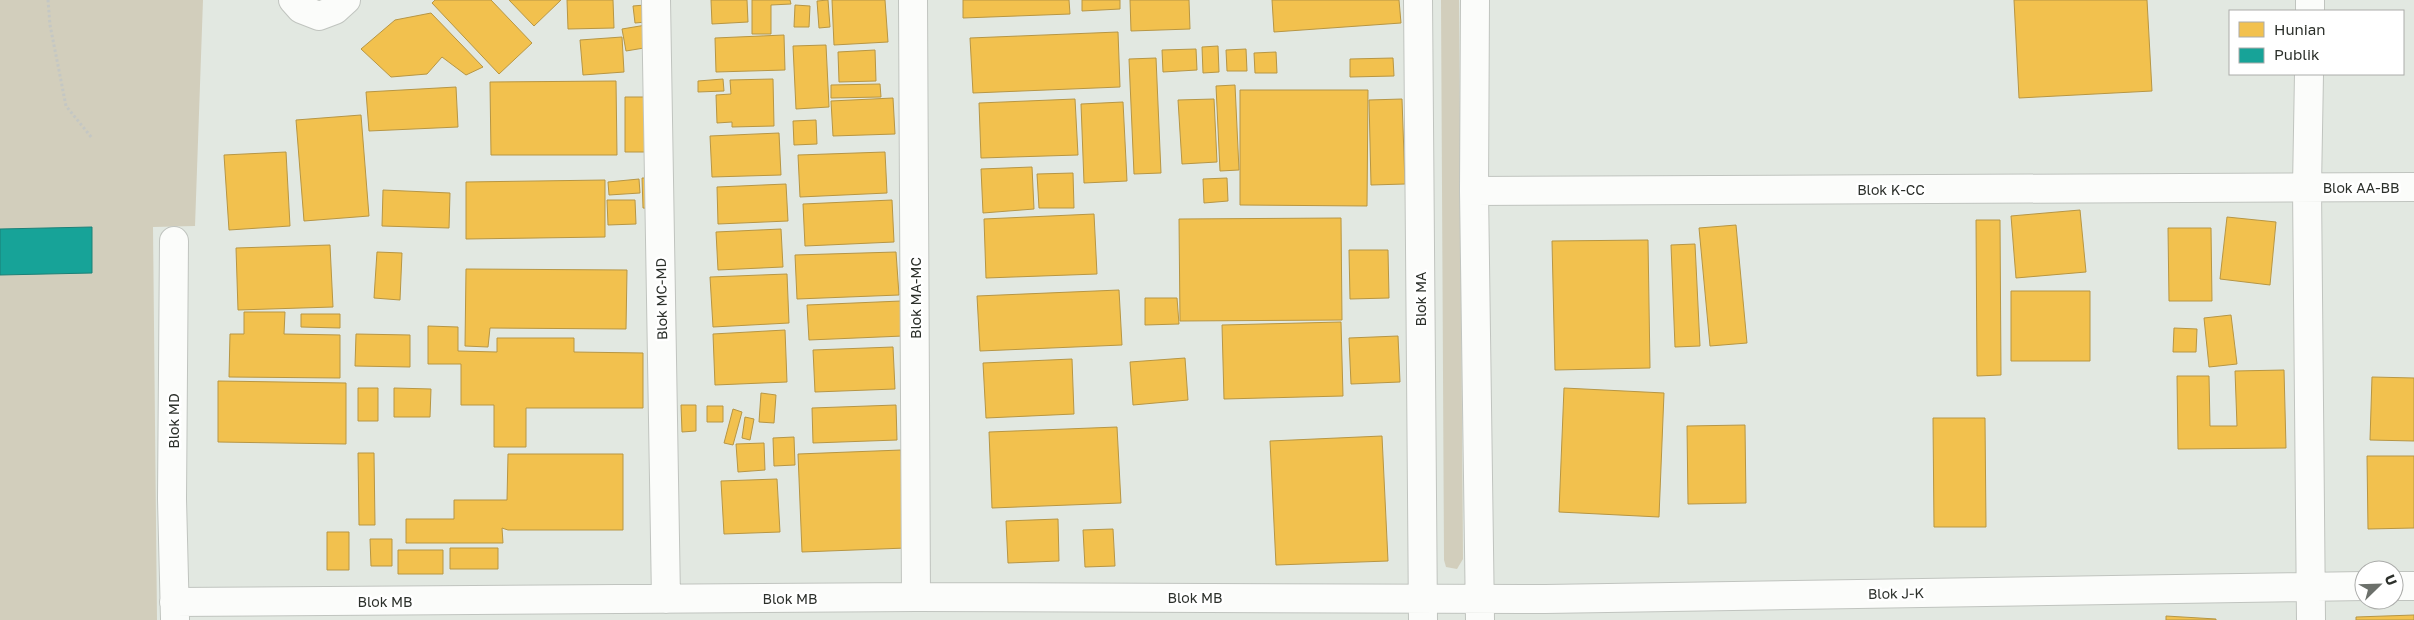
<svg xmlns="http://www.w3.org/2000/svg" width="2414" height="620" font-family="'Golos Text',sans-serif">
<rect width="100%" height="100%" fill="#e2e8e1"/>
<!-- green -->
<path fill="#d2cebc" d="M 0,0 L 203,0 L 195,226 L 153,227 L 157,620 L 0,620 L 0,275 L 91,227 L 0,229 Z
M 1441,0 L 1459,0 L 1463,559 L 1457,569 L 1446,567 L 1444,560 Z"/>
<!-- homes -->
<path fill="#f2c14e" stroke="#b79644" d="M 435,0 L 491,0 L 532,43 L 499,74 L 432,3 Z
M 509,0 L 561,0 L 534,26 Z
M 567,0 L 613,0 L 614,28 L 568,29 Z
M 711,0 L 747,0 L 748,22 L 712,24 Z
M 752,0 L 790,0 L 791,4 L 771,5 L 771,34 L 752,34 Z
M 828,0 L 830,27 L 819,28 L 817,1 Z
M 832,0 L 885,0 L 888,42 L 834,45 Z
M 963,0 L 1069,0 L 1070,14 L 963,18 Z
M 1082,0 L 1120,0 L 1120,9 L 1082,11 Z
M 1130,0 L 1189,0 L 1190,29 L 1131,31 Z
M 1272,0 L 1399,0 L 1401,23 L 1274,32 Z
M 2014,0 L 2147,0 L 2152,91 L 2019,98 Z
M 645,5 L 646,22 L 635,23 L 633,6 Z
M 795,5 L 810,6 L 809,27 L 794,27 Z
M 431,13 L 483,67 L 466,75 L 442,57 L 427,74 L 391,77 L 361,49 L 395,20 Z
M 646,25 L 650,47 L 626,51 L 622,29 Z
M 1118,32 L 1120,87 L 973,93 L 970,38 Z
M 784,35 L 785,70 L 716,72 L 715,38 Z
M 622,37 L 624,72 L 583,75 L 580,40 Z
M 826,45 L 829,107 L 796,109 L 793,46 Z
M 1218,46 L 1219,72 L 1203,73 L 1202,47 Z
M 1196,49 L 1197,70 L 1163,72 L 1162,50 Z
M 1246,49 L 1247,71 L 1227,71 L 1226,50 Z
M 875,50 L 876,81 L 839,82 L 838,52 Z
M 1276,52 L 1277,73 L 1255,73 L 1254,53 Z
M 1156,58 L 1161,173 L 1134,174 L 1129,59 Z
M 1393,58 L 1394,76 L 1350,77 L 1350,59 Z
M 723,79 L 724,91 L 698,92 L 698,81 Z
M 773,79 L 774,126 L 732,127 L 732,122 L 717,123 L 716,95 L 731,94 L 730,80 Z
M 616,81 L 617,155 L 491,155 L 490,82 Z
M 880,84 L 881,97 L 831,98 L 831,85 Z
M 1235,85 L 1239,170 L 1220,171 L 1216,86 Z
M 456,87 L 458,127 L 369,131 L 366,92 Z
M 1240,90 L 1368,90 L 1367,206 L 1240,205 Z
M 625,97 L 648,97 L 648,152 L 625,152 Z
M 893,98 L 895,134 L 833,136 L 831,101 Z
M 1075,99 L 1078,155 L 981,158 L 979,103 Z
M 1214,99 L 1217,162 L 1182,164 L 1178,100 Z
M 1402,99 L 1405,184 L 1371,185 L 1369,100 Z
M 1123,102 L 1127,181 L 1084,183 L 1081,104 Z
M 361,115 L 369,216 L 304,221 L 296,120 Z
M 816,120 L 817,144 L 794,145 L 793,121 Z
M 779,133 L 781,175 L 712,177 L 710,136 Z
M 286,152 L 290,226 L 229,230 L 224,155 Z
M 885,152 L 887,193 L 800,197 L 798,155 Z
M 1032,167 L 1034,209 L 983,213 L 981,169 Z
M 1073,173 L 1074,208 L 1039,208 L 1037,174 Z
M 642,178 L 654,178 L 655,209 L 643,208 Z
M 1227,178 L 1228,201 L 1204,203 L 1203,179 Z
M 639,179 L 640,193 L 609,195 L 608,182 Z
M 605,180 L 605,237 L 466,239 L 466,182 Z
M 786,184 L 788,221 L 718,224 L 717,187 Z
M 383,190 L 450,193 L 449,228 L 382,226 Z
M 607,200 L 635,200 L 636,224 L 608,225 Z
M 892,200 L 894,242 L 805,246 L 803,204 Z
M 2080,210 L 2086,272 L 2016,278 L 2011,216 Z
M 1094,214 L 1097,274 L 986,278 L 984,219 Z
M 2227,217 L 2276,222 L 2270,285 L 2220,279 Z
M 1341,218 L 1342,320 L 1180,321 L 1179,219 Z
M 1976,220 L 2000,220 L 2001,375 L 1977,376 Z
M 1736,225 L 1747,343 L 1710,346 L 1699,228 Z
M 2168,228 L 2211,228 L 2212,301 L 2169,301 Z
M 781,229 L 783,267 L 718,270 L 716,232 Z
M 1648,240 L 1650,368 L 1555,370 L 1552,241 Z
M 1695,244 L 1700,346 L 1675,347 L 1671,245 Z
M 330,245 L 333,307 L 238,310 L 236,248 Z
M 1349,250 L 1388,250 L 1389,298 L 1350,299 Z
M 377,252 L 402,253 L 400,300 L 374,298 Z
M 896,252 L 899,295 L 797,299 L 795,255 Z
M 466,269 L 627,270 L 626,329 L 490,328 L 488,347 L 465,346 Z
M 787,274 L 789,323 L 713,327 L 710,277 Z
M 1119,290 L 1122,345 L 980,351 L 977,296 Z
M 2011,291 L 2090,291 L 2090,361 L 2011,361 Z
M 1145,298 L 1177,298 L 1179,324 L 1145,325 Z
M 901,301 L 903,336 L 809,340 L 807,305 Z
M 244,312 L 285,312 L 284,334 L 340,335 L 340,378 L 229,377 L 230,334 L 244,334 Z
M 301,314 L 340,314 L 340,328 L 301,327 Z
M 2231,315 L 2237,364 L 2209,367 L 2204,318 Z
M 1341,322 L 1343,396 L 1224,399 L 1222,325 Z
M 428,326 L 458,327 L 458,351 L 497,352 L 497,338 L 574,338 L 574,352 L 643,353 L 643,408 L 526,408 L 526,447 L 494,447 L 494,405 L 461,405 L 461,364 L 428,364 Z
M 2174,328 L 2197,329 L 2196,352 L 2173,352 Z
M 785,330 L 787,382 L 715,385 L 713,334 Z
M 356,334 L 410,335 L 410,367 L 355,366 Z
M 1398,336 L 1400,382 L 1351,384 L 1349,338 Z
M 893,347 L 895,389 L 815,392 L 813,350 Z
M 1185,358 L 1188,400 L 1133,405 L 1130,362 Z
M 1072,359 L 1074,414 L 986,418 L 983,363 Z
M 2284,370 L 2286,448 L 2178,449 L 2177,376 L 2209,376 L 2210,426 L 2237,426 L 2235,371 Z
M 2372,377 L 2414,378 L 2414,441 L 2370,440 Z
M 218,381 L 346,383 L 346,444 L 218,442 Z
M 358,388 L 378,388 L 378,421 L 358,421 Z
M 394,388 L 431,389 L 430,417 L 394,417 Z
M 1564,388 L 1664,393 L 1659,517 L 1559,512 Z
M 761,393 L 776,395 L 774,423 L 759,422 Z
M 681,405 L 696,405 L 696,431 L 682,432 Z
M 896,405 L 897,440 L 813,443 L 812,408 Z
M 707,406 L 723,406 L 723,422 L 707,422 Z
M 733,409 L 742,412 L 733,445 L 724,443 Z
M 745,417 L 754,419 L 750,440 L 742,438 Z
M 1933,418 L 1985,418 L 1986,527 L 1934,527 Z
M 1745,425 L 1746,503 L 1688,504 L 1687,426 Z
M 1117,427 L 1121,503 L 992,508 L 989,432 Z
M 1382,436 L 1388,561 L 1276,565 L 1270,441 Z
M 794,437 L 795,465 L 774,466 L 773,438 Z
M 764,443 L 765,470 L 738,472 L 736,444 Z
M 901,450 L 906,548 L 802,552 L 798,454 Z
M 358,453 L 374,453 L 375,525 L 359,525 Z
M 508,454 L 623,454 L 623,530 L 508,530 L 502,528 L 503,543 L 406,543 L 406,519 L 454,519 L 454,500 L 507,500 Z
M 2367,456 L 2414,456 L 2414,528 L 2368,529 Z
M 777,479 L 780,532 L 724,534 L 721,481 Z
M 1058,519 L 1059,561 L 1008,563 L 1006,521 Z
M 1113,529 L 1115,566 L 1085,567 L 1083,530 Z
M 327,532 L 349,532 L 349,570 L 327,570 Z
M 370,539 L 392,539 L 392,566 L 371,566 Z
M 450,548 L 498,548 L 498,569 L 450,569 Z
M 398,550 L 443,550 L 443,574 L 398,574 Z
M 2414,615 L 2414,620 L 2356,620 L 2356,617 Z
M 2166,616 L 2216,619 L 2216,620 L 2166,620 Z"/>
<!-- public -->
<path fill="#17a398" stroke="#1d8077" d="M 92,227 L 92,273 L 0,275 L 0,229 Z"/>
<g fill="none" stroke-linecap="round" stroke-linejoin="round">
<defs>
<path id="minor" d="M 293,0 L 301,9 L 319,16 L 335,10 L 346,0
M 656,0 L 666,599
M 913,0 L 916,597
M 1418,0 L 1423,620
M 1475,0 L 1474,191 L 1480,620
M 2310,11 L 2310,0
M 2309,74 L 2307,187 L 2311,620
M 1474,191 L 2414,187
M 174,241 L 172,499 L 175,619
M 2394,586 L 2414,586
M 174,602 L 916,597 L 1545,599 L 2364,586"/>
</defs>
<!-- minor casing -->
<use href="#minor" stroke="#c0c4bf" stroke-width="30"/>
<!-- path -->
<path stroke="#c4c7c4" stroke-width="3" stroke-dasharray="2.5 2.5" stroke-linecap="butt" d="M 48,0 L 50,25 L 66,106 L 92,138"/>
<!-- minor -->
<use href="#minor" stroke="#fbfcfa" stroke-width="28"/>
</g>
<g text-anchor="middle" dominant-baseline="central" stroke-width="5" stroke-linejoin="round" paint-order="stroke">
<!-- street labels -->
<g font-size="14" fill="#2c302b" stroke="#fff">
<text x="2361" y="187">Blok AA-BB</text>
<text x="1891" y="189">Blok K-CC</text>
<text transform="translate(915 298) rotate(-90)">Blok MA-MC</text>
<text transform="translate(661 299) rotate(-91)">Blok MC-MD</text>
<text transform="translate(1420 299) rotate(-90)">Blok MA</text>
<text transform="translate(173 421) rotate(-90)">Blok MD</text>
<text transform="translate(1896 593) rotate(-1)">Blok J-K</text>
<text x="1195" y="597">Blok MB</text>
<text x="790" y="598">Blok MB</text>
<text x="385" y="601">Blok MB</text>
</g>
</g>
<!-- legend -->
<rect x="2229" y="10" width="175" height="65" fill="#ffffff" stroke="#abacaa"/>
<rect x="2239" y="22" width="25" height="15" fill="#f2c14e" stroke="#abacaa"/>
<text x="2274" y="35" font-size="15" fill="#2c302b">Hunian</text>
<rect x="2239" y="48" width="25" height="15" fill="#17a398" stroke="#abacaa"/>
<text x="2274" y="60" font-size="15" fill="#2c302b">Publik</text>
<!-- north arrow -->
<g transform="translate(2379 585) rotate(67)"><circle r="24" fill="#ffffff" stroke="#abacaa"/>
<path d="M0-4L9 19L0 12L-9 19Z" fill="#6c706b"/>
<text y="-8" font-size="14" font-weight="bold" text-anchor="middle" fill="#2c302b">U</text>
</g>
</svg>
